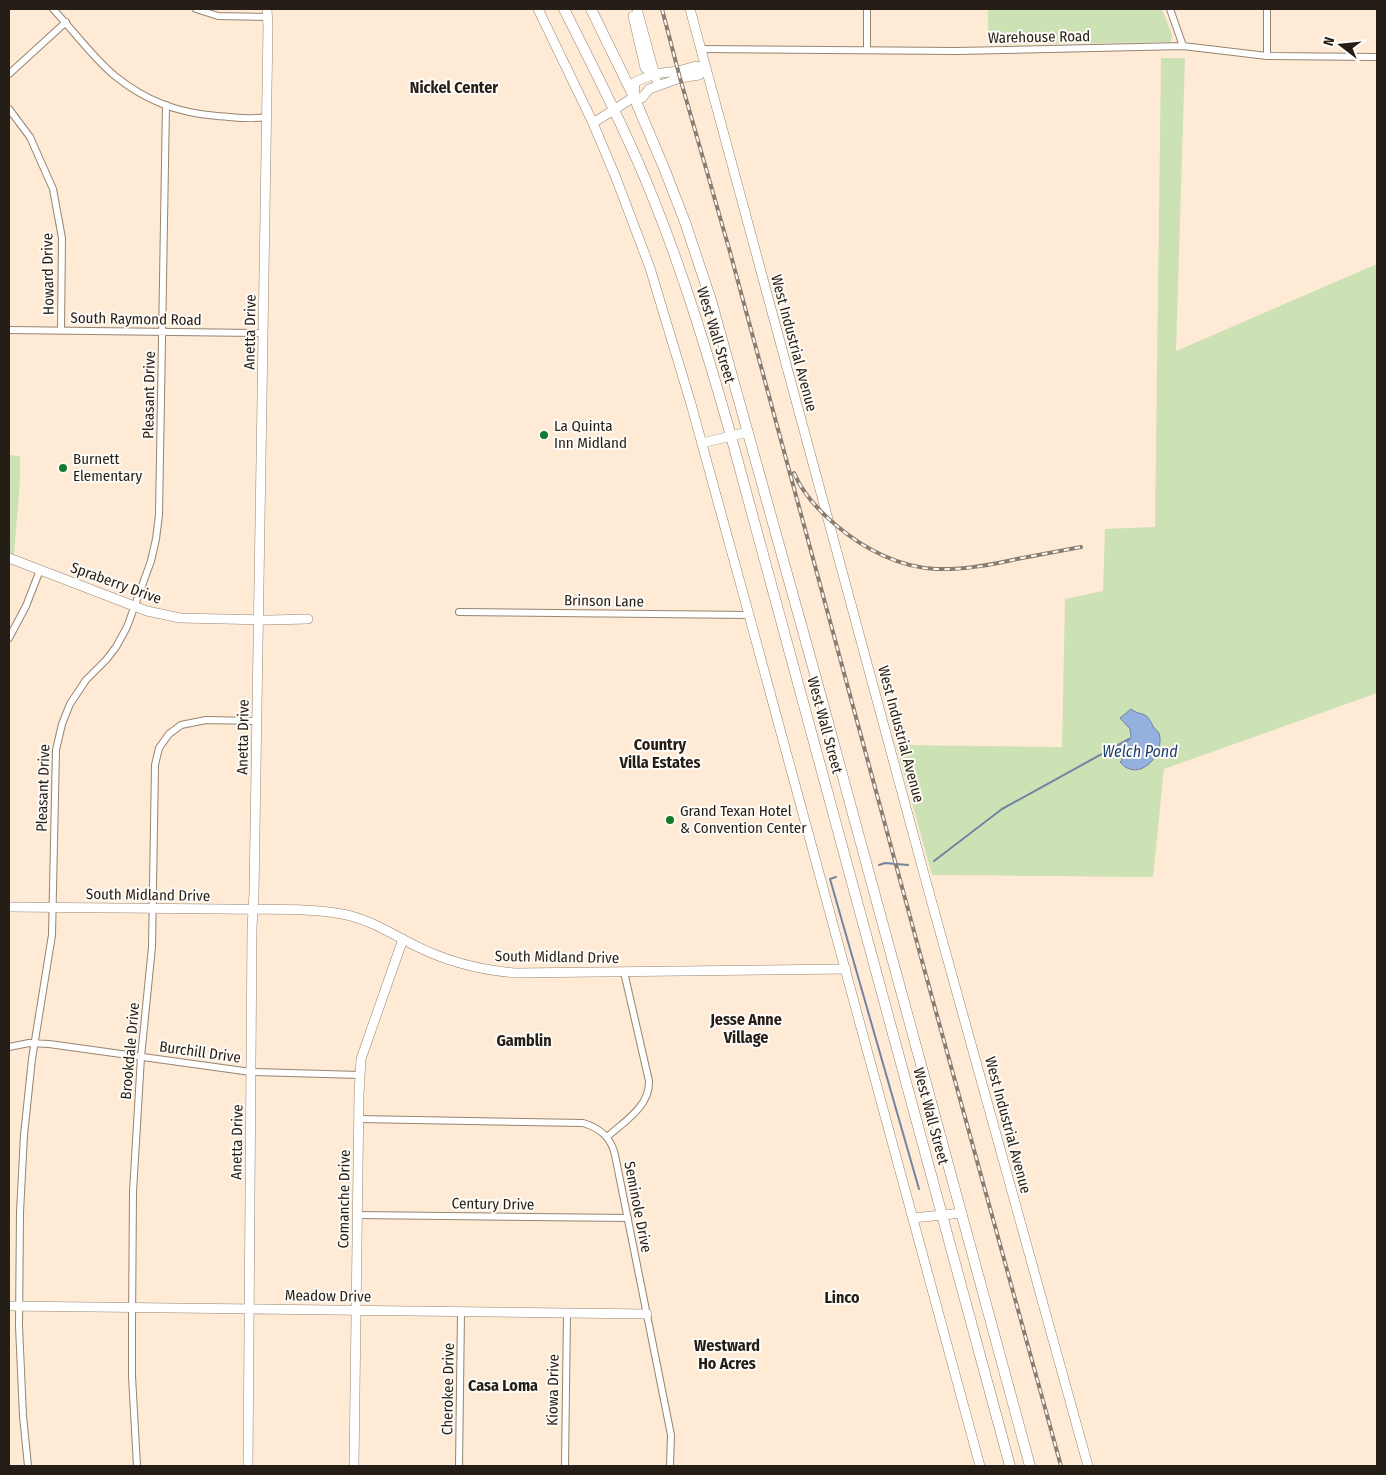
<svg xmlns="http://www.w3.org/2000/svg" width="1386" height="1475" font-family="'Fira Sans Condensed',sans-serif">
<rect width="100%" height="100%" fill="#feead5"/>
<!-- green -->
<path fill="#cce2b4" d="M 988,9 L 1162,9 L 1172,35 L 1171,42 L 988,45 Z
M 1161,58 L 1185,58 L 1176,351 L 1377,264 L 1377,693 L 1164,769 L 1153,877 L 932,875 L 896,745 L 1062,747 L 1065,599 L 1103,591 L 1105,529 L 1155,527 Z
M 9,455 L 20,456 L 20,480 L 14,555 L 9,553 Z"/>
<!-- water -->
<path fill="#94b0de" stroke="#7384a2" d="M 1131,709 C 1136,713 1140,713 1145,715 C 1149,717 1150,721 1152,724 C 1153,728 1157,730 1159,733 C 1166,755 1138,784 1120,762 L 1122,760 L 1120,752 L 1131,737 L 1130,729 L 1120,718 Z"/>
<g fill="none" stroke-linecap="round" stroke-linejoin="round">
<!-- stream -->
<path stroke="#7384a2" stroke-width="2" d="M 934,861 L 1002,809 L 1129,739
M 879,865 L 885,863 L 908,865
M 836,877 L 830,879 L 919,1189"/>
<defs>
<path id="minor" d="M 53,9 C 74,31 92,57 115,76 C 146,101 178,113 217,116 C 233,117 251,120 267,117
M 196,9 L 218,16 L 268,17
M 1170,9 L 1183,46
M 700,49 L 956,51 L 1183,46 L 1267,56 L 1377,57
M 867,50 L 867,9
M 1267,56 L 1267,9
M 9,74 L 66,22
M 9,109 L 30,137 L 53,189 L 62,238 L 61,331
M 9,330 L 263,333
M 459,612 L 749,615
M 9,638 L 26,606 L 40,570
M 9,1047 L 29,1043 L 49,1044 L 251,1072 L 360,1075
M 359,1119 L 583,1123 C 600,1128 611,1137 615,1155 L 671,1435 L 670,1466
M 607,1137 C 625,1121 650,1106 649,1081 L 624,972
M 358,1215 L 628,1218
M 28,1466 L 23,1416 L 19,1326 L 20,1212 L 24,1135 L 32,1059 L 52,935 L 56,750 L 62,724 L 70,704 L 86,680 L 106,660 L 116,647 L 127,627 L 151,561 L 156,539 L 159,515 L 166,105
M 137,1466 L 132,1376 L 132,1324 L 133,1192 L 141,1057 L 152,947 L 155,765 L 159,748 L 169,734 L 181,725 L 206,720 L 257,721
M 459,1466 L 461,1312
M 565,1466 L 567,1313"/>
<path id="tertiary" d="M 538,9 L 593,123 L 616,178 L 650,268 L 691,404 L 749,615 L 980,1466
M 637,9 L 656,79
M 690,9 L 927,885 L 1088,1466
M 633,16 L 645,68 L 654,74
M 593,123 L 634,97 L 642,98 L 649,89 L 680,78 L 699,75 L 705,69 L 696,66 L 678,71 L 654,74 L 635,82 L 634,97
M 702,443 L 748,432
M 9,558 L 147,611 L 180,618 L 269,620 L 308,619
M 913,1218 L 962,1213
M 9,1306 L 647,1314
M 248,1466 L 252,928 L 254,893 L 268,27 L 267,9
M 354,1466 L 359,1094 L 361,1059 L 403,939"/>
<path id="secondary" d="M 9,907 C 81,908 153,908 225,909 C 263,910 304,907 342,914 C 369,919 390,933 414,945 C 447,962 479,970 516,973 L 846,969"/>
<path id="primary" d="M 564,9 C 595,71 627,133 653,198 C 684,275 708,355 731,436 L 1010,1466
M 591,9 L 634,97 L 664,168 L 685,222 L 711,300 L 816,678 L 1030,1466"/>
</defs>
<!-- minor casing -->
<use href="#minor" stroke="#968571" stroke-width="8"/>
<!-- tertiary casing -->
<use href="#tertiary" stroke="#968571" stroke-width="10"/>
<!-- secondary casing -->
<use href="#secondary" stroke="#968571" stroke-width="10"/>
<!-- primary casing -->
<use href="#primary" stroke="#968571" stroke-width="11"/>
<!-- minor -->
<use href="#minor" stroke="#fff" stroke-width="6"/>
<!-- tertiary -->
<use href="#tertiary" stroke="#fff" stroke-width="9"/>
<!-- secondary -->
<use href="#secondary" stroke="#fff" stroke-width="9"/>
<!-- primary -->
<use href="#primary" stroke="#fff" stroke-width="10"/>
<defs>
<path id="rail" d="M 662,9 L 680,78 L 730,252 L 922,961 L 1061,1466
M 794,473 C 803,494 820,512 837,526 C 864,549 901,568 937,569 C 965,570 991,565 1017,559 C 1038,555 1060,551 1081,547"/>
</defs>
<!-- rail casing -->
<use href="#rail" stroke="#8a7d6f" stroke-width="4"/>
<!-- rail -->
<use href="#rail" stroke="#fffbf6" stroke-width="2" stroke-dasharray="5.5" stroke-linecap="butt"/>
</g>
<!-- markers -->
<g fill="#117a2d" stroke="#fffbf6" stroke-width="2">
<circle cx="544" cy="435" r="5"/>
<circle cx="63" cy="468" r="5"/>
<circle cx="670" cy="820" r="5"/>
</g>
<g text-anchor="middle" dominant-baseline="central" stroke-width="4" stroke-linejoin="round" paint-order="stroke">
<!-- street labels -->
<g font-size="15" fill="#251e16" stroke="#fffbf6">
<text transform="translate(1039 37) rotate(-1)">Warehouse Road</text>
<text transform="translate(48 274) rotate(-91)">Howard Drive</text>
<text transform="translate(136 319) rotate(1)">South Raymond Road</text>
<text transform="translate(250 332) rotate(-89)">Anetta Drive</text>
<text transform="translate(716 335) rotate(73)">West Wall Street</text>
<text transform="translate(794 343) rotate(75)">West Industrial Avenue</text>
<text transform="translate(149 395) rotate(-89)">Pleasant Drive</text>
<text transform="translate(116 583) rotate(20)">Spraberry Drive</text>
<text transform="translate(604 601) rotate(1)">Brinson Lane</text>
<text transform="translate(825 725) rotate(75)">West Wall Street</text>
<text transform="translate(901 734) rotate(75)">West Industrial Avenue</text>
<text transform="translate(243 737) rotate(-89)">Anetta Drive</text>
<text transform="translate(43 788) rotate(-88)">Pleasant Drive</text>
<text transform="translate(148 895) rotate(1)">South Midland Drive</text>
<text transform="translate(557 957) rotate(1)">South Midland Drive</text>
<text transform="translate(130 1051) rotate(-85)">Brookdale Drive</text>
<text transform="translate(200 1052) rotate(8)">Burchill Drive</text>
<text transform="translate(931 1116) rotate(75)">West Wall Street</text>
<text transform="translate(1008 1125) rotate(75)">West Industrial Avenue</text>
<text transform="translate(237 1142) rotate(-89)">Anetta Drive</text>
<text transform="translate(344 1199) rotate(-89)">Comanche Drive</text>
<text transform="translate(493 1204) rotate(1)">Century Drive</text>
<text transform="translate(638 1207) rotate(79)">Seminole Drive</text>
<text transform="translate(328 1296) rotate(1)">Meadow Drive</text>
<text transform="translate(448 1389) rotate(-89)">Cherokee Drive</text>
<text transform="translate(553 1390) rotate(-89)">Kiowa Drive</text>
</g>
<!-- poi labels -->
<g font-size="15" fill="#251e16" stroke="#fffbf6" text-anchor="start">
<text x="554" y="426">La Quinta<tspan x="554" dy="17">Inn Midland</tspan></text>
<text x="73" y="459">Burnett<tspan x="73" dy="17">Elementary</tspan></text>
<text x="680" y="811">Grand Texan Hotel<tspan x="680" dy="17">&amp; Convention Center</tspan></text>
</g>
<!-- neighbourhood labels -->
<g font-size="16" font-weight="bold" fill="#251e16" stroke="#fffbf6">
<text x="454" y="87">Nickel Center</text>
<text x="660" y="744">Country<tspan x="660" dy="18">Villa Estates</tspan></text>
<text x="746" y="1019">Jesse Anne<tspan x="746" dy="18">Village</tspan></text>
<text x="524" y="1040">Gamblin</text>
<text x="842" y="1297">Linco</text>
<text x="727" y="1345">Westward<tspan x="727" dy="18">Ho Acres</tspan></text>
<text x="503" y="1385">Casa Loma</text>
</g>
<!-- water labels -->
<g font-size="16" font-style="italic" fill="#1e3e76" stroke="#fffbf6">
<text x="1140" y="751">Welch Pond</text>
</g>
</g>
<!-- border -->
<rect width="1386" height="1475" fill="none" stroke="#251e16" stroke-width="20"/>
<!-- north arrow -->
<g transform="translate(1341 45) rotate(286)" stroke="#fffbf6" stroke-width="4" paint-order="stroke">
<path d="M0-4L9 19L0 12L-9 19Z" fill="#251e16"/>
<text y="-8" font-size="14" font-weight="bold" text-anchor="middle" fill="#251e16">N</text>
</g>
</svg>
